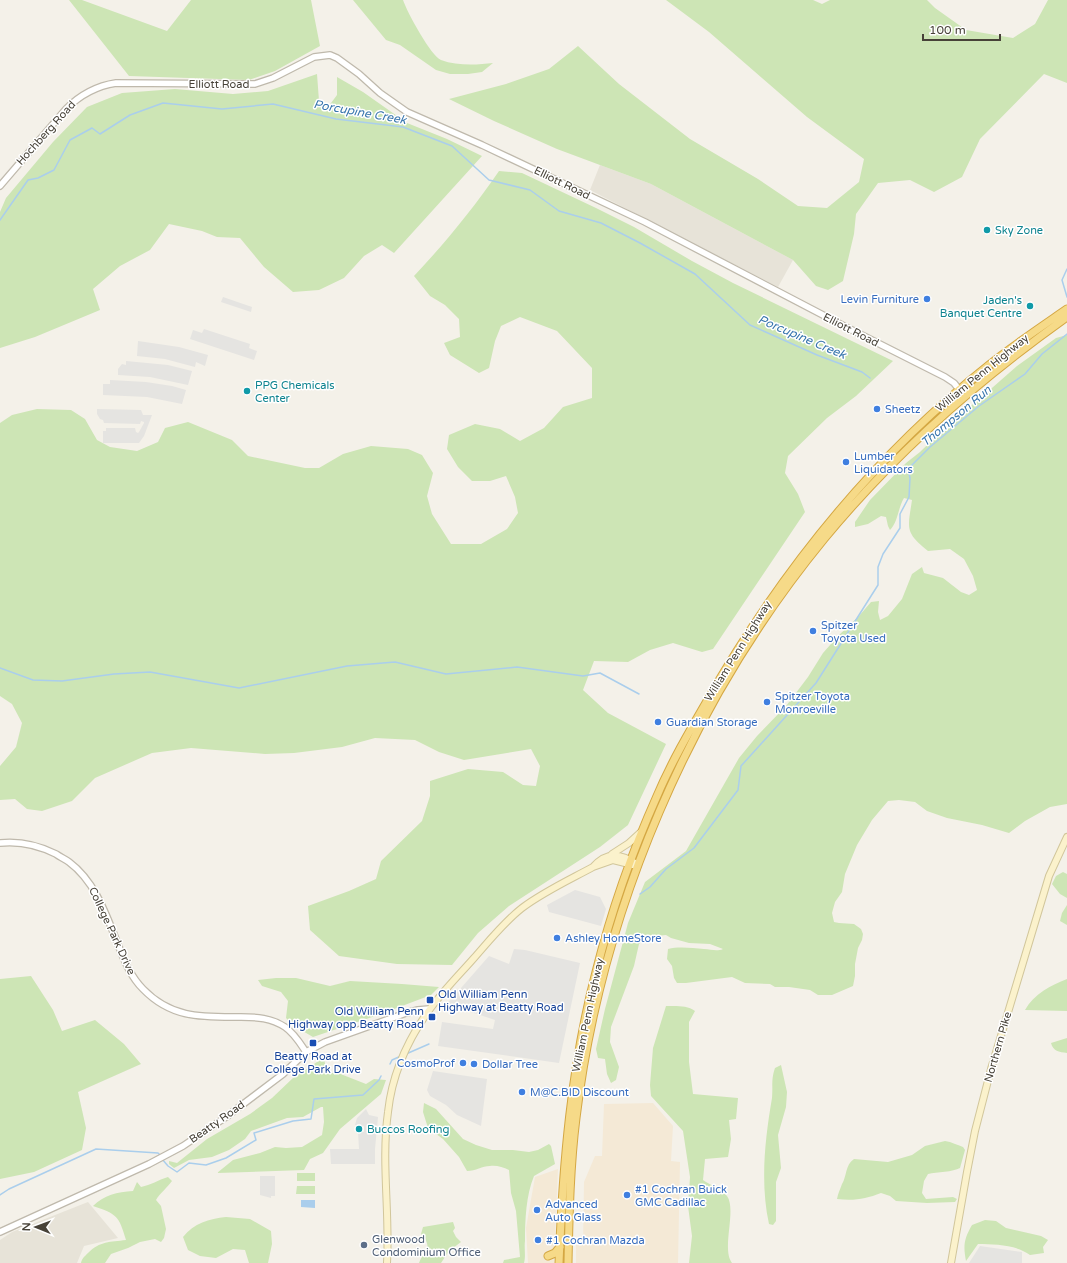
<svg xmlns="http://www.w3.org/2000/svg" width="1067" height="1263" font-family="'Varela Round',sans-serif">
<rect width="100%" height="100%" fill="#f4f1e9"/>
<!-- residential -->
<path fill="#e7e3d8" d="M 600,165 L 651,184 L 793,260 L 778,287 L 590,190 Z
M 88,1202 L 118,1238 L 84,1246 L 77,1263 L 0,1263 L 0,1240 L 12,1232 Z"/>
<!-- commercial -->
<path fill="#f4e9d6" d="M 653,1103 L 673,1126 L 671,1161 L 680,1162 L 678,1263 L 576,1263 L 576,1245 L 583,1244 L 584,1182 L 595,1156 L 602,1156 L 604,1104 Z
M 558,1169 L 554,1263 L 528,1263 L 526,1228 L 535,1177 Z"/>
<!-- green -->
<path fill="#cde5b5" d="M 69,0 L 82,0 L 167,31 L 191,0 L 311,0 L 320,46 L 275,71 L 249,80 L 129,76 Z
M 353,0 L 403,0 C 407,12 431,56 441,60 C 457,66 477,65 493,63 L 482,72 L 468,74 L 450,74 L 436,70 L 400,45 L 386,40 Z
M 666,0 L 813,0 L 822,4 L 830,0 L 927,0 L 935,8 L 966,30 L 1013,38 L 1035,24 L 1048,0 L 1067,0 L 1067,83 L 1044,74 L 980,139 L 962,177 L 934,192 L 910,180 L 878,183 L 856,214 L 854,234 L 843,281 L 828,290 L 816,286 L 793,260 L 651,184 L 557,149 L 494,121 L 449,99 L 506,84 L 549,69 L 578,46 L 619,84 L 690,139 L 758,179 L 798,206 L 827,208 L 859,182 L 864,159 L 807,117 L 709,32 Z
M 317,74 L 319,101 L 328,107 L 337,95 L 337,77 L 363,92 L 407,123 L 447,139 L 482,156 L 394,253 L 382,245 L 364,256 L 344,278 L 319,290 L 293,292 L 264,267 L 240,238 L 217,237 L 202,231 L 169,224 L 150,250 L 120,266 L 93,289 L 100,310 L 35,337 L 0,348 L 0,212 L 6,198 L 53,142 L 87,107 L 122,93 L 175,89 L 233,94 L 268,91 Z
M 499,171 L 522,173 L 596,208 L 634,227 L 692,261 L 733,283 L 893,361 L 856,396 L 827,418 L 788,456 L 785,473 L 798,494 L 805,512 L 713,649 L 702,652 L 673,643 L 650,650 L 628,662 L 594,661 L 583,690 L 608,713 L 666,744 L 628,825 L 600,847 L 509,906 L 478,933 L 452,965 L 397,964 L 339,956 L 310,930 L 308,906 L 349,891 L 376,879 L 381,861 L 422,821 L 430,796 L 430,781 L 468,769 L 503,772 L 523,785 L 536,786 L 540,766 L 531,749 L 464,760 L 439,752 L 415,740 L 375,738 L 342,747 L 294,753 L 265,754 L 191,748 L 152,753 L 95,778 L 72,801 L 42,811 L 27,809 L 15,799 L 0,800 L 0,766 L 16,747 L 22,723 L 12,704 L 0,696 L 0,423 L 12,415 L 37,409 L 71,410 L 85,419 L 97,440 L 110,447 L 137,451 L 158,442 L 165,428 L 188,422 L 232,440 L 248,456 L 305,468 L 319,468 L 343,454 L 371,446 L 408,449 L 422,455 L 433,473 L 427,496 L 432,514 L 451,544 L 481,544 L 507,529 L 518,513 L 515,497 L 506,476 L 490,481 L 472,481 L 458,467 L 447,449 L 449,435 L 475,424 L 500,429 L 520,441 L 544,428 L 563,407 L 592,398 L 592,368 L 557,331 L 520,317 L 501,326 L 495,341 L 489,368 L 479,373 L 450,355 L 444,343 L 460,337 L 459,319 L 445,305 L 430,296 L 414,276 C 445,243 473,209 499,171 Z
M 1067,335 L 1067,804 L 1050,807 L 1025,821 L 1009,833 L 982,825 L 947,818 L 927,811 L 915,802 L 899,800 L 888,801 L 872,820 L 857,845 L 845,874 L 842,892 L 835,902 L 832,913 L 834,922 L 839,923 L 854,924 L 861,929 L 863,934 L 862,940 L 858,948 L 855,964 L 855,976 L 853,986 L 832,995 L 818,995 L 810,990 L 789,987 L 775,987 L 770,984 L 745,983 L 732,977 L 686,983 L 677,983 L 674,978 L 672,966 L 667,959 L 668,949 C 679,946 692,948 704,949 C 711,949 716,952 723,949 L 710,944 L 689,943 L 671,938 L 666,935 L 645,937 L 639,944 L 634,966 L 611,1027 L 610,1042 L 619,1067 L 616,1080 L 611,1083 L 607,1074 L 605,1059 L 598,1058 L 596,1049 L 605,1009 L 628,923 L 645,882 L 686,851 L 739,758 L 757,736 L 786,706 L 808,677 L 823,653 L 838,636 L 859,616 L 871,602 L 879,601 L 878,612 L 880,620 L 888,616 L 902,599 L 912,574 L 922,567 L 924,573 L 943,578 L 961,592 L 969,595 L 977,590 L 973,576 L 964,559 L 950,549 L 928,551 C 904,532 908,528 912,500 L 904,498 C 898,508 898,522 890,530 L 888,526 L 886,517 L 881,516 L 868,524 L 855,527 L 855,522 L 870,500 L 906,463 L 920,452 L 958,415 L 976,402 L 1017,366 L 1056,338 Z
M 1063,872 L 1067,874 L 1067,898 L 1060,894 L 1052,884 L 1056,876 Z
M 1067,905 L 1067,925 L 1060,921 L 1062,913 Z
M 31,976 L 53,1010 L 62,1031 L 95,1020 L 124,1044 L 141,1064 L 78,1092 L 86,1128 L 82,1150 L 34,1172 L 0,1179 L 0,979 Z
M 276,978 L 296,978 L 330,986 L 350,981 L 402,984 L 439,987 L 431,995 L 381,1014 L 313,1037 L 294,1026 L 286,1018 L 288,1001 L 281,992 L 262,986 L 258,980 Z
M 1067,979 L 1067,1011 L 1025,1010 C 1034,994 1051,985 1067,979 Z
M 666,1006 C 676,1006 687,1005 695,1011 L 689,1022 L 689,1062 L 693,1094 L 738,1098 L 736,1119 L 729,1120 L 731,1139 L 728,1157 L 705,1159 L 703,1180 C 709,1184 723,1191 727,1196 C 737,1210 721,1249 732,1263 L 689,1263 L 692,1236 L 688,1206 L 690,1177 L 683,1131 L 651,1096 L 650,1085 L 653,1048 Z
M 1067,1038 L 1067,1053 C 1059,1052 1053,1051 1051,1043 Z
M 323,1058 L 325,1063 L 326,1073 L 338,1073 L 366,1084 L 374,1079 L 386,1080 L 381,1094 L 340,1129 L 323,1153 L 310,1159 L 304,1170 L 217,1173 L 233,1160 L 260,1153 L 275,1147 L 286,1148 L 302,1147 L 322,1135 L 324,1122 L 323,1107 L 321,1107 L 303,1117 L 287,1118 L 251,1131 L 245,1139 L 229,1150 L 212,1157 L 189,1160 L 174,1168 L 169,1164 L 169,1161 L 177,1163 L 207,1139 L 250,1114 L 272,1098 L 293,1078 Z
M 781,1065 L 787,1092 L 786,1107 L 778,1135 L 781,1168 L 776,1182 L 776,1221 L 773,1225 L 769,1224 C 760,1183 765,1139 772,1098 C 773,1086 771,1079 775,1068 Z
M 424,1103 L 436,1109 L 463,1139 L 476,1145 L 492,1150 L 513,1150 L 529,1152 L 538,1150 L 549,1144 L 551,1146 L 555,1164 L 534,1176 C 526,1195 525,1220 525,1241 C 524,1248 526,1256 524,1263 L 503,1263 L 504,1260 L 520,1257 L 516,1211 L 511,1193 L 509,1170 C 503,1167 496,1165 490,1166 C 482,1166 476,1171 467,1171 L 459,1157 L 443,1139 L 428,1128 L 423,1112 Z
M 945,1141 C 952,1142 957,1145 963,1147 L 965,1150 L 960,1168 C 953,1172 937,1172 928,1174 L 924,1181 L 922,1193 L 926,1199 L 953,1197 L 957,1199 L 955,1202 L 927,1203 L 896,1201 L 890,1196 L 881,1193 C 866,1199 854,1201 837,1199 C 838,1193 840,1190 842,1184 C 847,1176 845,1165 854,1159 L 888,1162 L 912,1155 L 925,1146 Z
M 297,1173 L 315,1173 L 315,1181 L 297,1181 Z
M 168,1177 L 172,1181 C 167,1188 159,1194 156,1200 L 161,1206 L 166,1229 L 164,1238 L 161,1242 L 155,1239 L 140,1242 L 128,1248 L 111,1254 L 105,1263 L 81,1263 C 82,1258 85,1256 88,1253 C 100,1241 110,1242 126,1240 C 119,1216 117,1214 93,1206 C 104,1195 117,1192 133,1191 L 137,1182 L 141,1187 C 151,1185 158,1180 168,1177 Z
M 297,1186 L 315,1186 L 315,1194 L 296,1194 Z
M 226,1217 L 250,1219 L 271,1231 L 272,1244 L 268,1263 L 249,1263 L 245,1250 L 233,1249 L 216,1258 L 200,1256 L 188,1250 L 183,1237 C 194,1223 209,1219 226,1217 Z
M 985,1220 L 996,1221 L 1006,1228 L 1041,1236 L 1048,1240 L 1043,1247 L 1044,1253 L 1030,1255 C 1017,1245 995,1244 978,1244 L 966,1261 C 963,1245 964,1239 972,1225 Z
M 453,1222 L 455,1228 L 453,1231 L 456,1237 L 461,1242 L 449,1251 L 441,1263 L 419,1263 C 424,1250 434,1248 421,1234 L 423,1227 Z"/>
<!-- parking -->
<path fill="#e5e4e1" d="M 223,297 L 252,307 L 251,312 L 221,302 Z
M 204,329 L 250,344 L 249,348 L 257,351 L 254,360 L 190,339 L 193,330 L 202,333 Z
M 138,341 L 179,347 L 208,355 L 205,366 L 196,362 L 195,367 L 165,359 L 137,356 Z
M 126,361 L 168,365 L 192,371 L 188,385 L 150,377 L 118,375 L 118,369 L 122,364 L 126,365 Z
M 110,380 L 146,382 L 172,386 L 186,390 L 182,404 L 147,397 L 103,395 L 103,384 L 110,384 Z
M 97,409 L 141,410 L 143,415 L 152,415 L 144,436 L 139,443 L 103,443 L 103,431 L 106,431 L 106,428 L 135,428 L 136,432 L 138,433 L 139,432 L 144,423 L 144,422 L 141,421 L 140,424 L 104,423 L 103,420 L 100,419 L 97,414 Z
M 575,890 L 600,897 L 606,909 L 601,926 L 549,912 L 547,905 Z
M 514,949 L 525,950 L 580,963 L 559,1063 L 438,1046 L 442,1022 L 493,1029 L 495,1020 L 447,1004 L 489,956 L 509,964 Z
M 433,1071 L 487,1079 L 481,1126 L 457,1115 L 446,1105 L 430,1096 L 427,1090 Z
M 366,1109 L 369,1115 L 378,1117 L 375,1149 L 375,1164 L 331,1164 L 330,1149 L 359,1149 L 358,1132 L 364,1132 L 364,1126 L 355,1125 L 357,1118 Z
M 260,1176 L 275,1176 L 275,1196 L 271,1196 L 271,1198 L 260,1195 Z
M 980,1246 L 1022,1252 L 1022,1263 L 969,1263 Z"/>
<!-- water -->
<path fill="#aaceec" d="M 301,1200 L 315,1200 L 315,1208 L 301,1207 Z"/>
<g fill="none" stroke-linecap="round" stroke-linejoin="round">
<!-- stream -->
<path stroke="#aaceec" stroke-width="1.5" d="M 0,220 L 28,180 L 38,178 L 54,170 L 70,140 L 92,128 L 100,134 L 130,115 L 163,103 L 222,109 L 273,104 L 336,119 L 403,127 L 452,146 L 489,180 L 530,190 L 559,211 L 601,223 L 640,243 L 695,274 L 750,325 L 817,355 L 862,372 L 870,378
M 1067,269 L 1062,280 L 1067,297
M 0,668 L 33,680 L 62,681 L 114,674 L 150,672 L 239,688 L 347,666 L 395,662 L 446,674 L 517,667 L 583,676 L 600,673 L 639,694
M 640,894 L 650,887 L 666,869 L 694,848 L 738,790 L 741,766 L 816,683 L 878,585 L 878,567 L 883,554 L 900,528 L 900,514 L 909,497 L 910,478 L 908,469 L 930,447 L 979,406 L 1025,374 L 1042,354 L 1067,334
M 406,1054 L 429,1044
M 390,1064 L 392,1060 L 401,1056
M 162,1159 L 168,1166 L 177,1172 L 189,1163 L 206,1165 L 226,1158 L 256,1140 L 254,1133 L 293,1121 L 311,1119 L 314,1099 L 363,1095 L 379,1080 L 381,1076
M 0,1195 L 9,1189 L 96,1149 L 158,1153 L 160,1155"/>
<defs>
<path id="tertiary" d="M 0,186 L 66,109 C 80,95 96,86 116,83 L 255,84 L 273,78 L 314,57 L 330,55 L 337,58 L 359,74 L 380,93 L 407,112 L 482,145 L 645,222 L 844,326 L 945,377 L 954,383 L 961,392
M 0,843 C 19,841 38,845 56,854 C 60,857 65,859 69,862 C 96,882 107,917 119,947 C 125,962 131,977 143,989 C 172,1019 203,1017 241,1017 C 257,1017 271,1018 285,1027 C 294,1033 300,1043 306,1052
M 0,1232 L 149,1164 L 183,1146 L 226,1117 L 283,1074 L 306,1052 L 325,1042 L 406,1013 L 418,1010 L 429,1009"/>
<path id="secondary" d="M 612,854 L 629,843 L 641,832
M 593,867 L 613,860 L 633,865
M 387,1263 C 390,1213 381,1162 388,1112 C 392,1075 408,1039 430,1009 C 443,991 459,975 474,958 C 489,941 504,922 522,908 C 543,892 569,880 593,867 C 607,851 621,853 638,865
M 951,1263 L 967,1172 L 975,1131 L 991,1069 L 1049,876 L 1067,837"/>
<path id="trunk" d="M 548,1256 L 555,1253 L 560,1247
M 559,1263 C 563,1165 571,1067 596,972 C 611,912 632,852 657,796 C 671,763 689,732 707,701 C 780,573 873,457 989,365 C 1014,345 1041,327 1067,309
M 568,1263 C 569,1214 570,1166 576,1118 C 601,910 691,701 824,539 C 894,454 977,381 1067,317"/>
</defs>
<!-- tertiary casing -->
<use href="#tertiary" stroke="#bfb9ac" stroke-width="8"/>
<!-- secondary casing -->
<use href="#secondary" stroke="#d1c69b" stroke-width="8"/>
<!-- trunk casing -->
<use href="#trunk" stroke="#d4a743" stroke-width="9"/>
<!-- tertiary -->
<use href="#tertiary" stroke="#fff" stroke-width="5.5"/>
<!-- secondary -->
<use href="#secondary" stroke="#fbf2cc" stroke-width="6"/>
<!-- trunk -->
<use href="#trunk" stroke="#f6da88" stroke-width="7"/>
</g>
<!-- markers -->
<g fill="#0f9aa8" stroke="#fff" stroke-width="1.5">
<circle cx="987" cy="230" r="4"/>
<circle cx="1030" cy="306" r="4"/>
<circle cx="247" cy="391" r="4"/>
<circle cx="359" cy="1129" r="4"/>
</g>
<g fill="#3f7fe0" stroke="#fff" stroke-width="1.5">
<circle cx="927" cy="299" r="4"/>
<circle cx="877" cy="409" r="4"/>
<circle cx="846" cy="462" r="4"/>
<circle cx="813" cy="631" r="4"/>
<circle cx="767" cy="702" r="4"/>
<circle cx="658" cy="722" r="4"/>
<circle cx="557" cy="938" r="4"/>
<circle cx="463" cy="1063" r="4"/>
<circle cx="474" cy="1064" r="4"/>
<circle cx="522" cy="1092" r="4"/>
<circle cx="627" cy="1195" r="4"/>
<circle cx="537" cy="1210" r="4"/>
<circle cx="538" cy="1240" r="4"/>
</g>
<g fill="#1a4fb4" stroke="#fff" stroke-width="1.5">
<rect x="426" y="996" width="8" height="8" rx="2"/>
<rect x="428" y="1013" width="8" height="8" rx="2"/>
<rect x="309" y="1039" width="8" height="8" rx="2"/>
</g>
<circle fill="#5c6f8a" stroke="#fff" stroke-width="1.5" cx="364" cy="1245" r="4"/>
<g text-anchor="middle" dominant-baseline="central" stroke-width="3" stroke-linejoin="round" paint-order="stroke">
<!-- street labels -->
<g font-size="11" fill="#474238" stroke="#fff">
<text x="219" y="84">Elliott Road</text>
<text transform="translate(46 133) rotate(-48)">Hochberg Road</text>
<text transform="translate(562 183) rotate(26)">Elliott Road</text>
<text transform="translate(851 330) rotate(27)">Elliott Road</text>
<text transform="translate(982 373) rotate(-39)">William Penn Highway</text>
<text transform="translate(738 651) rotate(-58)">William Penn Highway</text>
<text transform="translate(112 931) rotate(65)">College Park Drive</text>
<text transform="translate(588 1015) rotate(-78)">William Penn Highway</text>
<text transform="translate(998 1047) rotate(-74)">Northern Pike</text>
<text transform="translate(217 1122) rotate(-35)">Beatty Road</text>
</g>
<!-- culture labels -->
<g font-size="11" fill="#0d838f" stroke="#fff" text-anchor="start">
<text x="995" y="230">Sky Zone</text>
<text x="1022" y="300" text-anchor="end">Jaden's<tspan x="1022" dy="13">Banquet Centre</tspan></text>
<text x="255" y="385">PPG Chemicals<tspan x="255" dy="13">Center</tspan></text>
<text x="367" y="1129">Buccos Roofing</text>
</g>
<!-- shop labels -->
<g font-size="11" fill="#366cbe" stroke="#fff" text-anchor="start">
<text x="919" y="299" text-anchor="end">Levin Furniture</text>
<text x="885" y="409">Sheetz</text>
<text x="854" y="456">Lumber<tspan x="854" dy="13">Liquidators</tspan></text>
<text x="821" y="625">Spitzer<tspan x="821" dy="13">Toyota Used</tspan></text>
<text x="775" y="696">Spitzer Toyota<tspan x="775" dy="13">Monroeville</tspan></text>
<text x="666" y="722">Guardian Storage</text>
<text x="565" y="938">Ashley HomeStore</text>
<text x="455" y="1063" text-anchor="end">CosmoProf</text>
<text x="482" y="1064">Dollar Tree</text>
<text x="530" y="1092">M@C.BID Discount</text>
<text x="635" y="1189">#1 Cochran Buick<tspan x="635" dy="13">GMC Cadillac</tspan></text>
<text x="545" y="1204">Advanced<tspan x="545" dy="13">Auto Glass</tspan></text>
<text x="546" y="1240">#1 Cochran Mazda</text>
</g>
<!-- transit labels -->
<g font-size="11" fill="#164399" stroke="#fff" text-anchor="start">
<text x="438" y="994">Old William Penn<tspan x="438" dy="13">Highway at Beatty Road</tspan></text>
<text x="424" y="1011" text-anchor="end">Old William Penn<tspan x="424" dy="13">Highway opp Beatty Road</tspan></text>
<text x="313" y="1056" text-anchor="middle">Beatty Road at<tspan x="313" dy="13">College Park Drive</tspan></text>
</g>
<!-- service labels -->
<g font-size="11" fill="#4e5e75" stroke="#fff" text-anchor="start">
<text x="372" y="1239">Glenwood<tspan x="372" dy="13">Condominium Office</tspan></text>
</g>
<!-- water labels -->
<g font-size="12" font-style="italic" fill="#3775ad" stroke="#fff">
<text transform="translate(360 112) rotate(10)">Porcupine Creek</text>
<text transform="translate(802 337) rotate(23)">Porcupine Creek</text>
<text transform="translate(956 416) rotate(-40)">Thompson Run</text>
</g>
</g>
<!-- north arrow -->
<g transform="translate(36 1227) rotate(271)" stroke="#ffffff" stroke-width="3" paint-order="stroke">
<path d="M0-3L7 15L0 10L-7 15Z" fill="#474238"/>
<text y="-6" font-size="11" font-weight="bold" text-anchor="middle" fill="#474238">N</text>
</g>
<!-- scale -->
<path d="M923 34v6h77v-6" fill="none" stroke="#474238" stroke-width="2"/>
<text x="929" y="34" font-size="12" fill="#474238" stroke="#ffffff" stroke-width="3" paint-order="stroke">100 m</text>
</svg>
